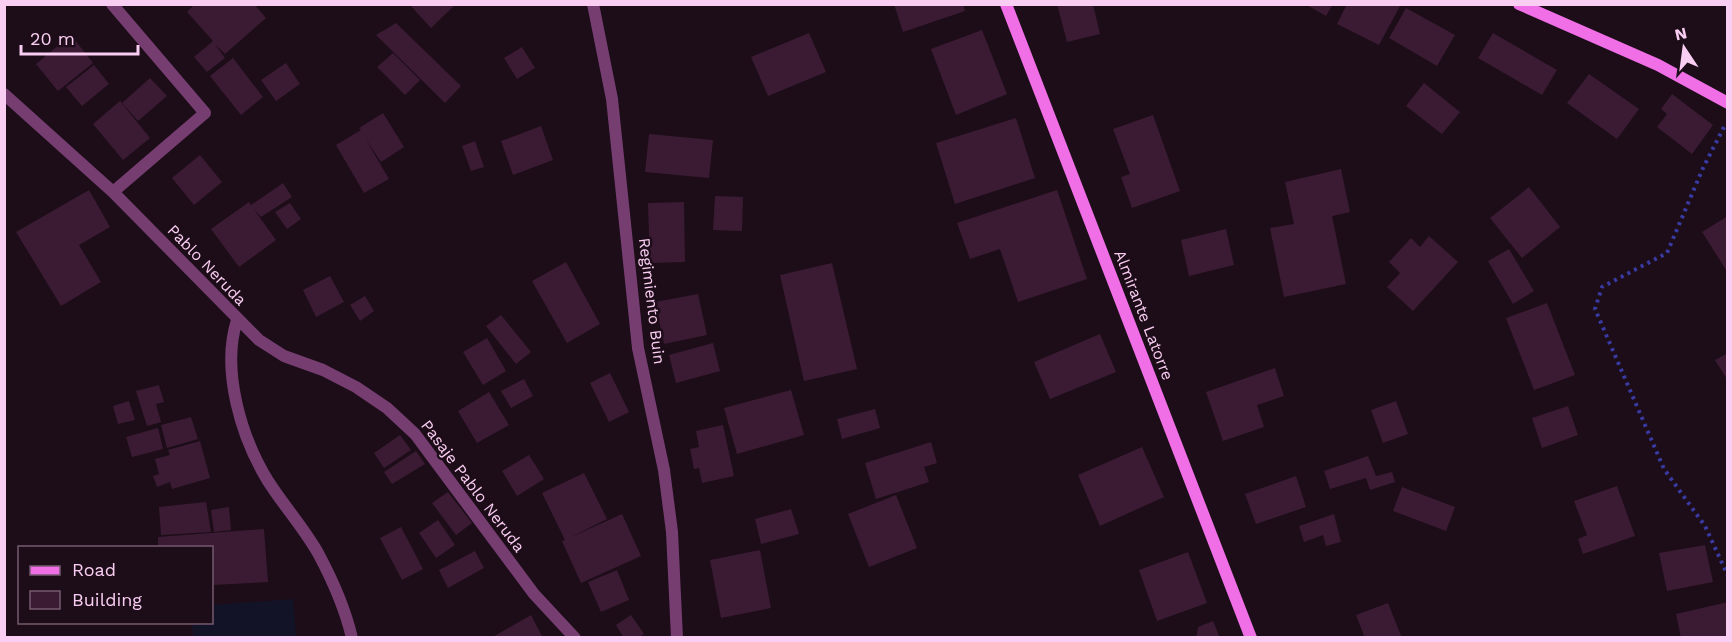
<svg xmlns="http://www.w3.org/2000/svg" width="1732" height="642" font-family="'Work Sans',sans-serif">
<rect width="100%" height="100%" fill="#1c0d18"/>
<!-- green -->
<path fill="#131328" d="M 293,599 L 296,637 L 193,637 L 192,623 L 212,622 L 212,605 Z"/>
<!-- building -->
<path fill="#3b1b33" d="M 195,4 L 254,4 L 266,18 L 225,54 L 215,44 L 225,58 L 207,72 L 194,57 L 213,41 L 187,12 Z
M 409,4 L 456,4 L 431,28 Z
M 894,4 L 963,4 L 965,11 L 903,32 Z
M 1057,4 L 1093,4 L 1100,34 L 1067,42 Z
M 1305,4 L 1333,4 L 1326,16 Z
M 1347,4 L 1397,4 L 1400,6 L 1379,45 L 1337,24 Z
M 1406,8 L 1455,35 L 1437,66 L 1389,38 Z
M 396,23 L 461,86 L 445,103 L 376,35 Z
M 982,30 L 1007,94 L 956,115 L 931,49 Z
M 809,33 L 826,72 L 768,96 L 751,57 Z
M 1493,33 L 1557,70 L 1542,95 L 1478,58 Z
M 71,35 L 93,63 L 58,91 L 36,64 Z
M 522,47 L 535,68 L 517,79 L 504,58 Z
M 393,53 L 420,80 L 405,95 L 377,67 Z
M 233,58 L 263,97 L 241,115 L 210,76 Z
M 286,63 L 300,84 L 276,101 L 261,80 Z
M 94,65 L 109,84 L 82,106 L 66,87 Z
M 1589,74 L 1639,109 L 1617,139 L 1567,103 Z
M 150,78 L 167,96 L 138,121 L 122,103 Z
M 1424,83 L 1460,112 L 1442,134 L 1406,106 Z
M 1672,94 L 1713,125 L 1692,154 L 1657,127 L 1667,114 L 1661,109 Z
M 120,101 L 150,138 L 123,160 L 93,124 Z
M 383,113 L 404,147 L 381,162 L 365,138 L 389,179 L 364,193 L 336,145 L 361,130 L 359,128 Z
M 1153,115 L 1180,191 L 1132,208 L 1121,177 L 1130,174 L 1113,129 Z
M 1016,118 L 1035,178 L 955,204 L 936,143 Z
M 541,126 L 553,160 L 513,175 L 501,141 Z
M 649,134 L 713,140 L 709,178 L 645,172 Z
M 475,141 L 484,167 L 471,171 L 462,146 Z
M 200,155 L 222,182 L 194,205 L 172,178 Z
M 1341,169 L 1350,212 L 1332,216 L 1346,284 L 1284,297 L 1270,228 L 1294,224 L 1285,182 Z
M 283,183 L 292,197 L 261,217 L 253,208 L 276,240 L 239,267 L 211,229 L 249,202 L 251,205 Z
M 1529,187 L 1560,227 L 1522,258 L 1490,218 Z
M 89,190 L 110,227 L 79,245 L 101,282 L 61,306 L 16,232 Z
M 1057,190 L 1087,279 L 1018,302 L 1000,249 L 970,259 L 957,223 Z
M 715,196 L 743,197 L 742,231 L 713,230 Z
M 684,202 L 685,262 L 650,263 L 648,203 Z
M 290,203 L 301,219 L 287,229 L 275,212 Z
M 1728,216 L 1728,273 L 1702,232 Z
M 1226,229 L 1234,265 L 1189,276 L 1181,240 Z
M 1429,236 L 1458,262 L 1413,311 L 1387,287 L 1400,273 L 1389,262 L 1411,238 L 1420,247 Z
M 1509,249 L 1534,291 L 1513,304 L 1488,261 Z
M 566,262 L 600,324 L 567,343 L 532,281 Z
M 832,263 L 857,369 L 804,381 L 780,275 Z
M 330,276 L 344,302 L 316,317 L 303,290 Z
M 698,294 L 707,335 L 664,344 L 655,302 Z
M 365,296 L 374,311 L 360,321 L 350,305 Z
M 1547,303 L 1575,375 L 1534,390 L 1506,318 Z
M 501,315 L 531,352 L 516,364 L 486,326 Z
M 1100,334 L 1116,372 L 1050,399 L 1034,362 Z
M 487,338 L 506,371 L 483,385 L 463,352 Z
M 713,343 L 720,371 L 676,383 L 669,355 Z
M 1728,353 L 1728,381 L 1715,360 Z
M 1275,368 L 1284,396 L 1257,405 L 1264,427 L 1223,441 L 1206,392 Z
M 610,373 L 629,412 L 609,422 L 590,383 Z
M 524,379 L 533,396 L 511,408 L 501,391 Z
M 159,385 L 164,402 L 156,404 L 161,422 L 147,426 L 136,391 Z
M 791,390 L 804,435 L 737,454 L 724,408 Z
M 489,392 L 509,425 L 477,443 L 458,411 Z
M 129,401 L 135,420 L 118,424 L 113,406 Z
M 1396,401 L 1408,434 L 1383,443 L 1371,410 Z
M 1568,406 L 1578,435 L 1542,448 L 1532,418 Z
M 875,409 L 880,428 L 842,439 L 837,419 Z
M 191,417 L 198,439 L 167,448 L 161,425 Z
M 723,425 L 734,476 L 702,483 L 699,468 L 694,469 L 690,449 L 699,447 L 696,431 Z
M 158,428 L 163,449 L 132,457 L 126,437 Z
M 400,435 L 411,450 L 384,468 L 374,453 Z
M 200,441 L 210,478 L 172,489 L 170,482 L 157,487 L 153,476 L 159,474 L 155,459 L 170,455 L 168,450 Z
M 931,442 L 937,463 L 924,467 L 929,482 L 876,499 L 865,463 Z
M 1142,447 L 1164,497 L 1100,526 L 1078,475 Z
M 416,451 L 425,464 L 392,484 L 384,472 Z
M 529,455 L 544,479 L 517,496 L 502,471 Z
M 1368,456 L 1376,476 L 1392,472 L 1395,482 L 1370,490 L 1366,478 L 1330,489 L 1324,471 Z
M 584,473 L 607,519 L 569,538 L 622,514 L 641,556 L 581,583 L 562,541 L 565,540 L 542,493 Z
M 1296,476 L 1306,507 L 1256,524 L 1245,494 Z
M 1617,486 L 1635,536 L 1583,554 L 1578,539 L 1587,535 L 1574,501 Z
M 1402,487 L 1455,507 L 1446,531 L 1393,511 Z
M 448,492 L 472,523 L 456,535 L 432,503 Z
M 896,495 L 917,548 L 869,567 L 848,514 Z
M 206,502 L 211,532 L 161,535 L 159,507 Z
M 229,507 L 231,530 L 214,532 L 211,510 Z
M 791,509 L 799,534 L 761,544 L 755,519 Z
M 1334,514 L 1341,542 L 1326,546 L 1323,535 L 1304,542 L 1299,526 Z
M 438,520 L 455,545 L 436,558 L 419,533 Z
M 401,527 L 423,569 L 402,580 L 380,538 Z
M 264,529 L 268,582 L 212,585 L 212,548 L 158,548 L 158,537 Z
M 1705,545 L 1713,582 L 1667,591 L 1659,553 Z
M 760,550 L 771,608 L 721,618 L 710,560 Z
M 475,551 L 484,568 L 448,588 L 439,570 Z
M 1188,552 L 1207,603 L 1157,621 L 1139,570 Z
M 617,570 L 629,600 L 601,612 L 588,582 Z
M 1728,602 L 1728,638 L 1681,638 L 1676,614 Z
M 1388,603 L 1402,638 L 1365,638 L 1356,615 Z
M 531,615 L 543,638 L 491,638 Z
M 631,615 L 644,634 L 638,638 L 624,638 L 616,625 Z
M 1213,621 L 1220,638 L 1192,638 L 1197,635 L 1198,627 Z"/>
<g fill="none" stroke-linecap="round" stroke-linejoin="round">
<!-- path -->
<path stroke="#393aa2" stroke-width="4" stroke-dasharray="3 4.5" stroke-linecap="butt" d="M 1724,127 L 1703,168 L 1667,253 L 1602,287 L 1595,309 L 1664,469 L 1705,526 L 1728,576"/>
<!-- street -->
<path stroke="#763d71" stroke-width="12" d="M 112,4 L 205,113 L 113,192
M 593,4 L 612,99 L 638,348 L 664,470 L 672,532 L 677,638
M 4,94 L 113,192 L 259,340 L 284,356 L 323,370 L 356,387 L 387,408 L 415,434 L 534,594 L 575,638
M 237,320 C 221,370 241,437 268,481 C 284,506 303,527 318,553 C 332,579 345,608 352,638"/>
<!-- secondary -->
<path stroke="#f06ee6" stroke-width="12" d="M 1006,4 L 1251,638
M 1519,4 L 1658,65 L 1728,103"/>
</g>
<g text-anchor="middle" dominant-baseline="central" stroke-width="5" stroke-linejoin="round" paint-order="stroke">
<!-- street labels -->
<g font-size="16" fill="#facdf2" stroke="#1c0d18">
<text transform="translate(207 265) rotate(46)">Pablo Neruda</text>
<text transform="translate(652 301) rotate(83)">Regimiento Buin</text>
<text transform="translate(1144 315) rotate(69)">Almirante Latorre</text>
<text transform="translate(473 486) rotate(53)">Pasaje Pablo Neruda</text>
</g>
</g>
<!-- border -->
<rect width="1732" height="642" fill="none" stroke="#facdf2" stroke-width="12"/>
<!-- legend -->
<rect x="18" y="546" width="195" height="78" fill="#1c0d18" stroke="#755a6f" stroke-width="1.5"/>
<rect x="30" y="566" width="30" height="9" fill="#f06ee6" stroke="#755a6f" stroke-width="1.5"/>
<text x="72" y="576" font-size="18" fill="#facdf2">Road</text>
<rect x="30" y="591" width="30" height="18" fill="#3b1b33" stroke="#755a6f" stroke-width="1.5"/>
<text x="72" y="606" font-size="18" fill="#facdf2">Building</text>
<!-- north arrow -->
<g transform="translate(1684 48) rotate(347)" stroke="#1c0d18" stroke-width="4.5" paint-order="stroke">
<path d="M0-4.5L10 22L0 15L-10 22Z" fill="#facdf2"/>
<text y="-9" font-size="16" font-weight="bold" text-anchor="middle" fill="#facdf2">N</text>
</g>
<!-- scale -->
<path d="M21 45v9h117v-9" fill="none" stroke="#facdf2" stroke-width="3"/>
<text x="30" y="45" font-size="18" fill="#facdf2" stroke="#1c0d18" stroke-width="4.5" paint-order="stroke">20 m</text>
</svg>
